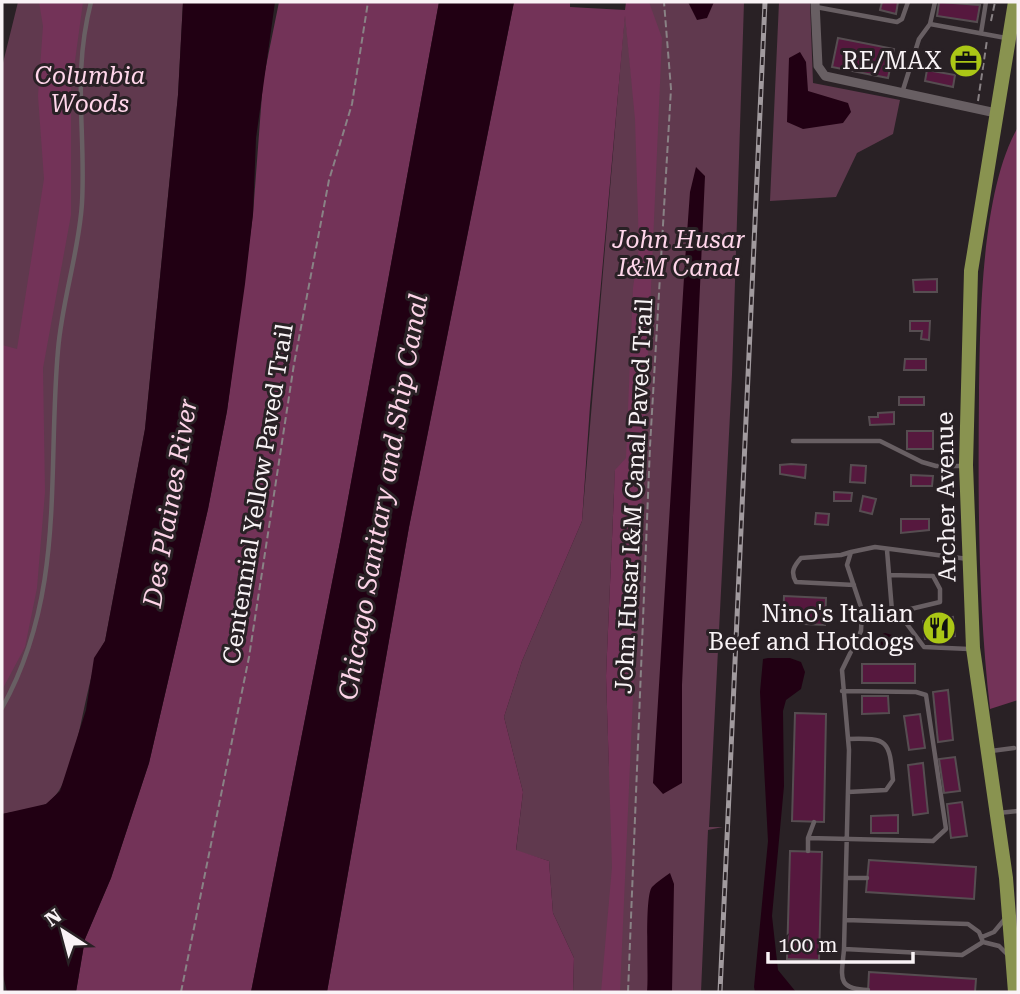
<svg xmlns="http://www.w3.org/2000/svg" width="1020" height="994" font-family="'Roboto Serif',serif">
<rect width="100%" height="100%" fill="#292125"/>
<!-- green -->
<path fill="#60394e" fill-rule="evenodd" d="M 18,2 L 183,2 L 178,95 L 145,429 L 105,641 C 82,678 81,777 49,802 C 38,810 15,811 2,814 L 2,67 Z
M 636,2 L 744,2 L 732,375 L 709,827 L 723,827 L 708,830 L 701,992 L 573,992 L 574,958 L 553,913 L 549,861 L 516,851 L 523,792 L 504,717 L 522,661 L 582,521 L 625,11 L 632,81 ZM 615,470 L 609,767 L 606,676 Z
M 779,2 L 810,2 L 813,83 L 900,100 L 893,134 L 857,153 L 836,197 L 770,201 Z"/>
<!-- forest -->
<path fill="#733358" d="M 39,2 L 83,2 L 71,90 L 71,215 L 43,368 L 45,492 L 37,588 L 25,647 L 2,690 L 2,345 L 17,349 L 44,179 L 38,96 L 43,26 Z
M 279,2 L 439,2 L 341,537 L 251,992 L 76,992 L 85,939 L 111,878 L 149,763 L 208,509 L 227,411 L 253,214 L 263,81 Z
M 514,2 L 570,2 L 570,7 L 625,10 L 626,2 L 649,2 L 662,38 L 620,992 L 601,992 L 612,867 L 606,676 L 615,470 L 626,458 L 633,288 L 639,248 L 635,119 L 625,16 L 590,406 L 582,521 L 522,661 L 504,717 L 523,792 L 516,850 L 549,861 L 553,913 L 574,958 L 573,992 L 327,992 L 409,527 Z
M 1018,127 L 1018,700 L 990,709 C 978,604 978,499 979,394 C 980,320 981,191 1018,127 Z"/>
<!-- water -->
<path fill="#210013" d="M 183,2 L 275,2 L 256,138 L 253,214 L 245,284 L 227,411 L 208,509 L 149,763 L 111,878 L 85,939 L 76,992 L 7,992 L 2,971 L 2,814 L 46,804 L 60,791 L 86,710 L 94,658 L 105,641 L 145,429 L 178,95 Z
M 439,2 L 514,2 L 409,527 L 327,992 L 251,992 L 341,537 Z
M 688,2 L 714,2 L 707,18 L 697,20 Z
M 800,52 L 806,62 L 808,91 L 848,103 L 851,112 L 843,123 L 803,129 L 787,122 L 789,58 Z
M 696,167 L 705,176 L 682,685 L 682,783 L 663,794 L 653,783 L 685,261 L 690,192 Z
M 885,633 L 899,637 L 903,647 L 884,647 L 875,640 L 875,637 Z
M 768,658 L 790,658 L 801,662 L 805,672 L 801,689 L 786,700 L 783,711 L 784,786 L 772,916 L 778,970 L 796,992 L 755,992 L 754,987 L 768,841 L 760,692 L 763,659 Z
M 670,873 L 674,884 L 672,992 L 647,992 C 649,973 644,897 652,887 C 657,882 664,877 670,873 Z"/>
<!-- building -->
<path fill="#56183e" stroke="#564d51" stroke-width="2" d="M 882,2 L 898,2 L 896,14 L 880,10 Z
M 939,2 L 980,5 L 977,22 L 937,16 Z
M 838,38 L 894,49 L 888,78 L 832,67 Z
M 958,52 L 976,55 L 974,70 L 955,66 Z
M 927,70 L 955,75 L 953,87 L 925,81 Z
M 937,279 L 937,292 L 914,292 L 913,280 Z
M 910,321 L 930,321 L 929,340 L 921,339 L 922,331 L 910,331 Z
M 905,359 L 926,359 L 926,370 L 904,370 Z
M 899,397 L 924,397 L 924,405 L 899,405 Z
M 894,412 L 894,424 L 870,425 L 869,417 L 878,417 L 878,413 Z
M 907,431 L 933,431 L 933,449 L 907,449 Z
M 791,464 L 806,465 L 805,478 L 780,474 L 780,465 Z
M 851,465 L 866,466 L 865,483 L 850,482 Z
M 911,475 L 933,476 L 932,486 L 911,486 Z
M 834,492 L 852,493 L 851,501 L 834,501 Z
M 863,496 L 876,499 L 872,514 L 860,511 Z
M 816,513 L 829,514 L 828,525 L 815,524 Z
M 901,519 L 929,519 L 929,530 L 901,533 Z
M 784,596 L 826,598 L 825,625 L 783,623 Z
M 953,617 L 955,636 L 925,639 L 923,621 Z
M 862,664 L 915,664 L 915,683 L 862,683 Z
M 948,690 L 953,740 L 938,742 L 933,692 Z
M 862,696 L 888,696 L 889,713 L 862,714 Z
M 795,713 L 826,714 L 824,822 L 792,821 Z
M 920,714 L 925,748 L 909,750 L 904,716 Z
M 955,757 L 960,791 L 944,793 L 939,759 Z
M 923,763 L 928,813 L 913,815 L 908,765 Z
M 962,802 L 967,836 L 951,838 L 947,804 Z
M 898,815 L 898,833 L 871,833 L 871,816 Z
M 790,851 L 822,852 L 819,960 L 787,959 Z
M 869,860 L 976,867 L 974,899 L 866,892 Z
M 869,972 L 976,979 L 975,992 L 868,992 Z"/>
<g fill="none" stroke-linecap="round" stroke-linejoin="round">
<!-- path -->
<path stroke="#898285" stroke-width="2" stroke-dasharray="7 3.5" stroke-linecap="butt" d="M 991,21 L 995,2
M 978,101 L 987,40
M 181,992 L 249,657 L 294,364 L 329,180 L 352,104 L 368,2
M 628,992 L 650,446 L 671,89 L 664,2"/>
<!-- service -->
<path stroke="#685f63" stroke-width="4.5" d="M 816,7 L 897,22 L 902,19 L 908,2
M 930,24 L 935,2
M 981,33 L 986,2
M 902,93 L 919,39 L 930,24 L 1006,38
M 793,441 L 880,441 L 922,462 L 936,466 L 962,466
M 887,550 L 892,611 L 898,612 L 924,647 L 969,649
M 851,552 L 841,555 L 801,558 C 794,566 790,572 796,582 L 854,585
M 968,559 L 875,547 L 851,552 L 847,565 L 862,610 L 861,631 L 842,670 L 849,750 L 844,949 L 962,955 L 983,942 L 999,946 L 1007,954
M 889,575 L 933,576 L 940,589 L 940,602 L 898,612
M 2,708 C 66,593 47,475 58,350 C 62,300 79,252 82,203 C 86,130 72,76 91,2
M 991,751 L 1014,748
M 848,792 L 886,790 L 893,780 C 889,740 889,738 848,739
M 998,813 L 1018,811
M 808,838 L 933,841 L 946,829 L 926,695 L 916,692 L 842,691
M 808,851 L 808,838 L 814,822
M 846,878 L 867,878
M 846,920 L 968,924 L 979,932 L 983,942
M 982,937 L 994,932 L 1004,920
M 844,949 C 842,976 835,989 868,990"/>
<!-- minor -->
<path stroke="#685f63" stroke-width="9" d="M 815,2 L 818,66 L 825,76 L 996,113"/>
<!-- primary -->
<path stroke="#899350" stroke-width="14" d="M 1015,992 L 1006,878 L 973,648 L 966,465 L 971,271 L 1015,2"/>
<defs>
<path id="rail" d="M 720,992 L 765,2"/>
</defs>
<!-- rail casing -->
<use href="#rail" stroke="#a19a9e" stroke-width="5"/>
<!-- rail -->
<use href="#rail" stroke="#292125" stroke-width="2.5" stroke-dasharray="8" stroke-linecap="butt"/>
</g>
<!-- icons -->
<defs>
<symbol id="office-disc" viewBox="-11 -11 22 22"><circle r="9.5" fill="#abc716" stroke="#292125"/><path d="M-6-3h4V-5.5h4V-3h4V5H-6ZM-1-4.5V-3h2v-1.5ZM-6 0V1H6V0Z" fill="#111"/></symbol>
<symbol id="restaurant-disc" viewBox="-11 -11 22 22"><circle r="9.5" fill="#abc716" stroke="#292125"/><path d="M-5-6h1v4h1v-4h1v4h1v-4h1v5L-1.5 .5V6h-2V.5L-5-1ZM5-6V6H3V1.5H1.5Q1.5-4 5-6Z" fill="#111"/></symbol>
</defs>
<g fill-rule="evenodd">
<use href="#office-disc" x="947" y="42" width="38" height="38"/>
<use href="#restaurant-disc" x="920" y="609" width="38" height="38"/>
</g>
<g text-anchor="middle" dominant-baseline="central" stroke-width="6" stroke-linejoin="round" paint-order="stroke">
<!-- poi labels -->
<g font-size="24" fill="#f9f3f6" stroke="#292125" text-anchor="end">
<text x="942" y="61">RE/MAX</text>
<text x="914" y="614">Nino's Italian<tspan x="914" dy="28">Beef and Hotdogs</tspan></text>
</g>
<!-- park labels -->
<g font-size="24" font-style="italic" fill="#ffd6ea" stroke="#292125">
<text x="90" y="76">Columbia<tspan x="90" dy="28">Woods</tspan></text>
<text x="679" y="240">John Husar<tspan x="679" dy="28">I&amp;M Canal</tspan></text>
</g>
<!-- street labels -->
<g font-size="24" fill="#f9f3f6" stroke="#292125">
<text transform="translate(258 494) rotate(-81)">Centennial Yellow Paved Trail</text>
<text transform="translate(634 496) rotate(-87)">John Husar I&amp;M Canal Paved Trail</text>
<text transform="translate(946 497) rotate(-91)">Archer Avenue</text>
</g>
<!-- water labels -->
<g font-size="26" font-style="italic" fill="#fdd4e8" stroke="#292125">
<text transform="translate(383 497) rotate(-80)">Chicago Sanitary and Ship Canal</text>
<text transform="translate(170 503) rotate(-80)">Des Plaines River</text>
</g>
</g>
<!-- border -->
<rect width="1020" height="994" fill="none" stroke="#f9f3f6" stroke-width="7"/>
<!-- north arrow -->
<g transform="translate(63 931) rotate(324)" stroke="#292125" stroke-width="5" paint-order="stroke">
<path d="M0-5L12 26L0 18L-12 26Z" fill="#f9f3f6"/>
<text y="-10" font-size="19" font-weight="bold" text-anchor="middle" fill="#f9f3f6">N</text>
</g>
<!-- scale -->
<path d="M768 952v10h145v-10" fill="none" stroke="#f9f3f6" stroke-width="3.5"/>
<text x="778" y="952" font-size="21" fill="#f9f3f6" stroke="#292125" stroke-width="5" paint-order="stroke">100 m</text>
</svg>
